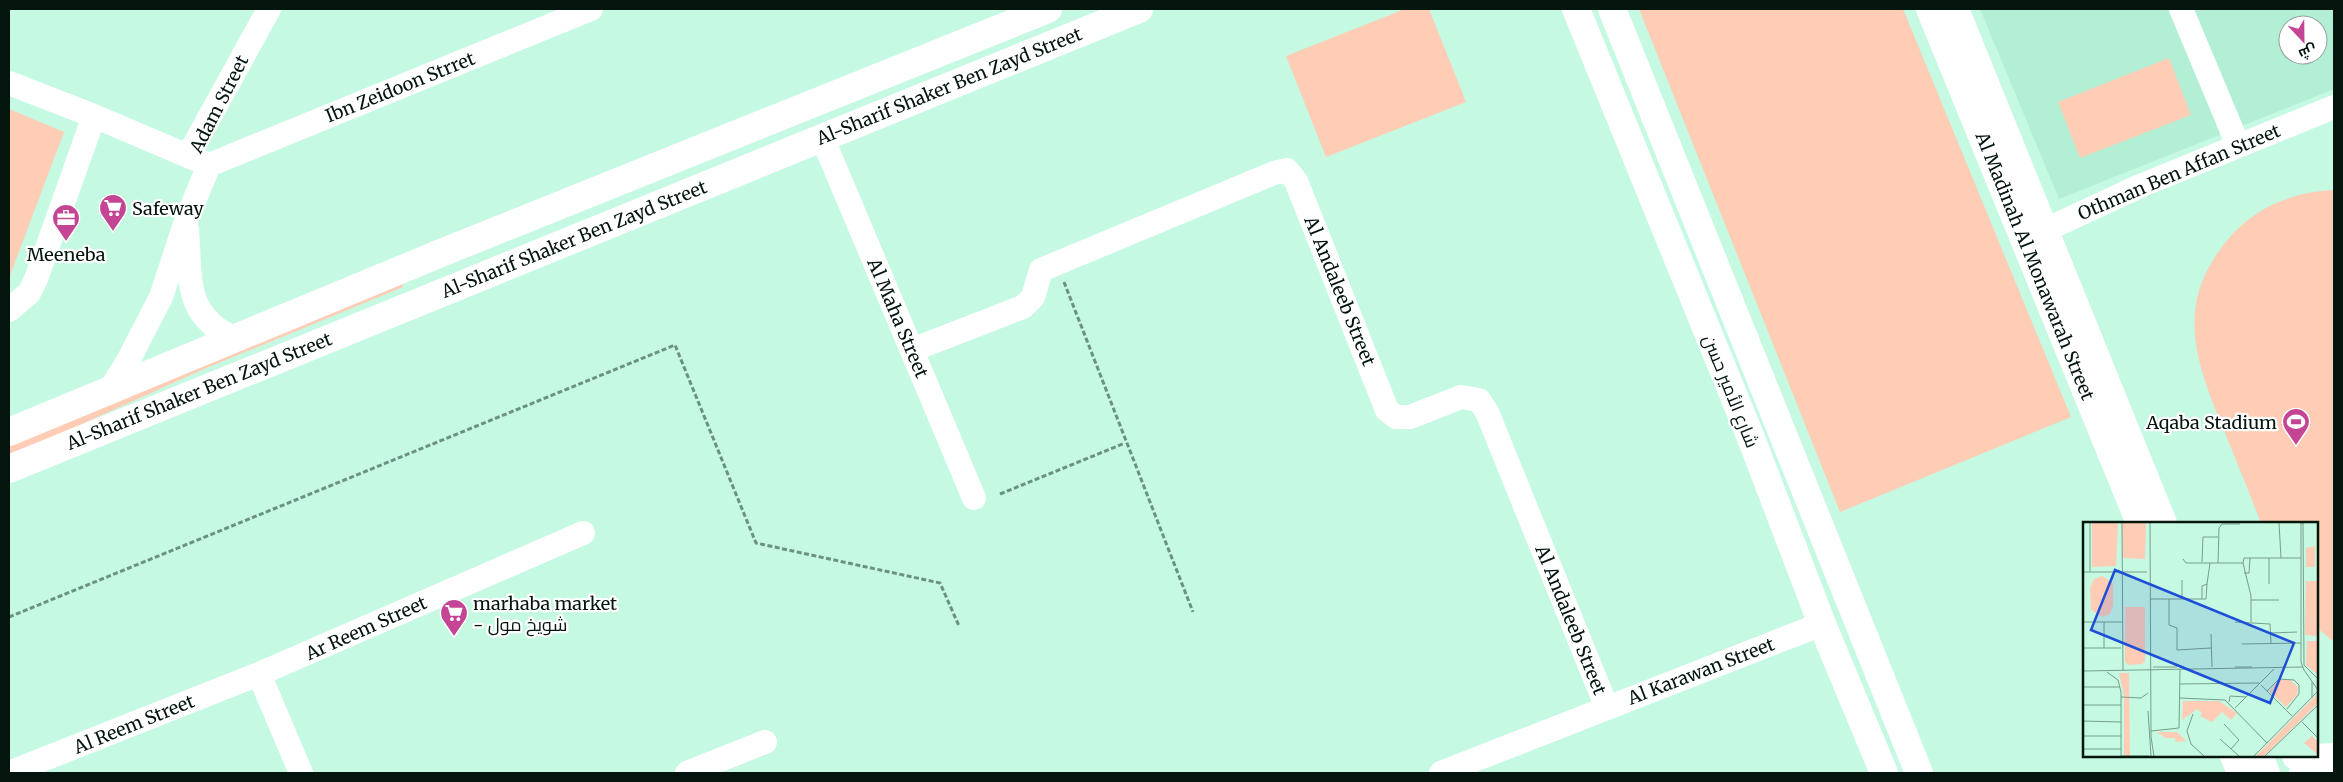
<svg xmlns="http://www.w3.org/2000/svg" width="2343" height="782" font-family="Merriweather,Cairo,serif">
<rect width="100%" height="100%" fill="#c5f9e1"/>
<!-- built -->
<path fill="#b2efd4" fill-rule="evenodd" d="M 1980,9 L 2334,9 L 2334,89 L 2059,199 ZM 2288,25 L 2318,25 L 2318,55 L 2288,55 Z"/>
<!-- green -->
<path fill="#ffccb5" d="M 1405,9 L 1429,9 L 1466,102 L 1326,157 L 1286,56 Z
M 1639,9 L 1903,9 L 2071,417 L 1840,512 Z
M 2169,58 L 2191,115 L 2080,158 L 2058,102 Z
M 9,109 L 64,132 L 9,278 Z
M 2334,190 L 2334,642 L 2317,628 L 2317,523 L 2261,523 C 2249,492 2236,460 2223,428 C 2194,357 2174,302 2230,237 C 2257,206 2294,192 2334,190 Z
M 402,282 L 403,287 L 204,369 L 9,457 L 9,445 Z"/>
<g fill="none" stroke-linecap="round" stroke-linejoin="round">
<!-- path -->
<path stroke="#6d9180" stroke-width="3" stroke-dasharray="5 2.5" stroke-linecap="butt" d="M 1064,282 L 1193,612
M 1000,494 L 1125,443
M 9,617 L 675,345 L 756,543 L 940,583 L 959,626"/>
<!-- minor -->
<path stroke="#fff" stroke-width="24" d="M 2181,9 L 2238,145
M 9,83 L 94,116 L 188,156
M 822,137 L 974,498
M 209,165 L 591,9
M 187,230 C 191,277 183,315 234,338
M 2028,238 L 2140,186 L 2334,107
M 9,310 L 29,293 L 36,279 L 94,116
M 912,350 L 1023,307 L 1033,297 L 1041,270 L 1274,173 L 1287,170 L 1296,181 L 1387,410 L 1396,417 L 1410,417 L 1461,397 L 1479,400 L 1487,412 L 1607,708
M 110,390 L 129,359 L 161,297 L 187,218 L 209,165 L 188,156 L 269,9
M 259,674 L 301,773
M 9,773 L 259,674 L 583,533
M 687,773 L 765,742
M 1441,773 L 1822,624
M 2301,773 L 2334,760"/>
<!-- major -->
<path stroke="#fff" stroke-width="28" d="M 1576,9 L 1751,438 L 1822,624 L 1884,773
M 1612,9 L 1919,773
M 1930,9 L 2140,523
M 1955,9 L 2163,523
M 9,432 L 441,253 L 1048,9
M 9,469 L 1139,9
M 2234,756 L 2241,773
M 2259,756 L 2266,773
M 2296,756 L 2317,758 L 2334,757"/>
</g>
<!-- icons -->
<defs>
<symbol id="supermarket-pin" viewBox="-11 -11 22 30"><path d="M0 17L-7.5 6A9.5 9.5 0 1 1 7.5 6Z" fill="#c34594" stroke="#fff"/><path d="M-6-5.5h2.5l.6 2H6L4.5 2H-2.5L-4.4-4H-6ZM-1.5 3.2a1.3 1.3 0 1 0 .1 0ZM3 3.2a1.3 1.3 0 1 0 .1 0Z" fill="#fff"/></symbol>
<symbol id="office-pin" viewBox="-11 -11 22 30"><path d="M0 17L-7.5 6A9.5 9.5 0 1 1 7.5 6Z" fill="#c34594" stroke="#fff"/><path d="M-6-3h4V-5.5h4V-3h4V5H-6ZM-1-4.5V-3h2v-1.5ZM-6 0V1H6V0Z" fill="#fff"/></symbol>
<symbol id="stadium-pin" viewBox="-11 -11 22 30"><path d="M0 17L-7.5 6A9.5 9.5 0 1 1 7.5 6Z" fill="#c34594" stroke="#fff"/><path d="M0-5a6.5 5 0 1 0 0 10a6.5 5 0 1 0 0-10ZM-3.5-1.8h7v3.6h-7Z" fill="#fff"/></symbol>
</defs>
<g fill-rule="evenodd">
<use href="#supermarket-pin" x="97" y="192" width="32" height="43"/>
<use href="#office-pin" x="50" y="202" width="32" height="43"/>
<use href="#stadium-pin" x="2280" y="406" width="32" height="43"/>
<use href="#supermarket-pin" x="438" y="597" width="32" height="43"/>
</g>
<g text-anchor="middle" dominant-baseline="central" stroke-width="4.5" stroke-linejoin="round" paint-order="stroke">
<!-- street labels -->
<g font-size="18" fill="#03150d" stroke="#fff">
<text transform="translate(949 86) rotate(-22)">Al-Sharif Shaker Ben Zayd Street</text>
<text transform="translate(400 87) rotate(-22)">Ibn Zeidoon Strret</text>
<text transform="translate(219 104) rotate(-63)">Adam Street</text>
<text transform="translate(2179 172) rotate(-23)">Othman Ben Affan Street</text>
<text transform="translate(574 239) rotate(-22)">Al-Sharif Shaker Ben Zayd Street</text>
<text transform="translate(2035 266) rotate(68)">Al Madinah Al Monawarah Street</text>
<text transform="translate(1340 291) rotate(68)">Al Andaleeb Street</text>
<text transform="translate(898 318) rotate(67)">Al Maha Street</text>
<text transform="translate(199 391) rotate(-22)">Al-Sharif Shaker Ben Zayd Street</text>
<text transform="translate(1731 391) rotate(68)">شارع الأمير حسن</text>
<text transform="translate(1571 620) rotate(68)">Al Andaleeb Street</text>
<text transform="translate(366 628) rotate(-24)">Ar Reem Street</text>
<text transform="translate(1701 671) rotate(-21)">Al Karawan Street</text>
<text transform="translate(134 724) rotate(-22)">Al Reem Street</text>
</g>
<!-- poi labels -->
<g font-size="18" fill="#03150d" stroke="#fff" text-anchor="start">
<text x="132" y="208">Safeway</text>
<text x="66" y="254" text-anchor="middle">Meeneba</text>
<text x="2277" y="422" text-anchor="end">Aqaba Stadium</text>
<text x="473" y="603">marhaba market<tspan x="473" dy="21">- شويخ مول</tspan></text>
</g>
</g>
<!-- overview -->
<g transform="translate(2083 522)">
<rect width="235" height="235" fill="#c5f9e1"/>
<path d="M 9,1 L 35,1 L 33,44 L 9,45 ZM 39,1 L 63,1 L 62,37 L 40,36 ZM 232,24 L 232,45 L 223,45 L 223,26 ZM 19,54 L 30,61 L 30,84 L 27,92 L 19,95 L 8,88 L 7,66 L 11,57 ZM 223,59 L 235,59 L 235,114 L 222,113 ZM 42,85 L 62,85 L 62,139 L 59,142 L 45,143 L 42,139 ZM 224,119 L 235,119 L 235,153 L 223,143 ZM 36,151 L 46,151 L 47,234 L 41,234 L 41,173 ZM 196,158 L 207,158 L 215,165 L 214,173 L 203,185 L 186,169 ZM 233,173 L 235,181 L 181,234 L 173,234 ZM 100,179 L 136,179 L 154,191 L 148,198 L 139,190 L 129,200 L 117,194 L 119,191 L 114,187 L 99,198 ZM 73,210 L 94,210 L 103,219 L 93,220 L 92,216 L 83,216 ZM 229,214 L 235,220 L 235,233 L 221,221 Z" fill="#ffccb5"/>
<path fill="none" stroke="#779e8c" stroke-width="1" d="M 7,1 L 7,50M 39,1 L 40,149M 67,1 L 68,215 L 71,234M 196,1 L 198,36M 186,36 L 186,62M 100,37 L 103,41 L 160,41 L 161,36 L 218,36M 119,40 L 120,15 L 135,15M 135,41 L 136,6 L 139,2 L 157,2M 160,41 L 168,74 L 168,100M 0,50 L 18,50M 18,50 L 64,50M 161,51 L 166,51 L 167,36M 124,62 L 127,41M 67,77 L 123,77 L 124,62 L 119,64 L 119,77M 86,77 L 86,103 L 94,106 L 94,128 L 128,126M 99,77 L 99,58M 168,78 L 196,78M 0,100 L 40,100M 21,100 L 21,126M 152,100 L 187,102 L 188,121M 188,111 L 214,110M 128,112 L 129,145M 159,122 L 218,121M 0,126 L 38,126M 70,145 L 94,145M 152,145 L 169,145M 0,149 L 220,145M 24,150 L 35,158 L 38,170 L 38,234M 97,162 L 176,161M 178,163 L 209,194M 0,165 L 37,165M 235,168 L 221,148 L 218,140 L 218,1 L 220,1 L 221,143 L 235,157M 184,169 L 196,157 L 211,158 L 216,163 L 216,172 L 204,187M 38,175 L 58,176 L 65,171M 97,176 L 142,178 L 184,221M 229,176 L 229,160M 146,180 L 147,174 L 163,175M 0,183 L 38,183M 152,186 L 191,147M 65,189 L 68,234M 110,192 L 104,209 L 108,222 L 121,234M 0,199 L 38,200M 219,200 L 235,216M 141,202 L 156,218 L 148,227M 68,209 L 96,206 L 97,148M 0,214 L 38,214M 137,217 L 156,234M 0,227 L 38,227M 38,234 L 66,234M 171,234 L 235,169M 182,234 L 235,183"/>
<path fill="#1d4ed8" fill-opacity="0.15" stroke="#1d4ed8" stroke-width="2.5" d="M 32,48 L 211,121 L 187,181 L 8,108 Z"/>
<rect width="235" height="235" fill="none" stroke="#03150d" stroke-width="2.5"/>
</g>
<!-- border -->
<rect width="2343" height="782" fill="none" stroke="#03150d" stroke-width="20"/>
<!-- north arrow -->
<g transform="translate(2303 40) rotate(158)"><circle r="24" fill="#ffffff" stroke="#9aa19e"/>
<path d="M0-4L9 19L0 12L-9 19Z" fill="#c34594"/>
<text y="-8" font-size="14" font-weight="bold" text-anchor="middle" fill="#03150d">ش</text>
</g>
</svg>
